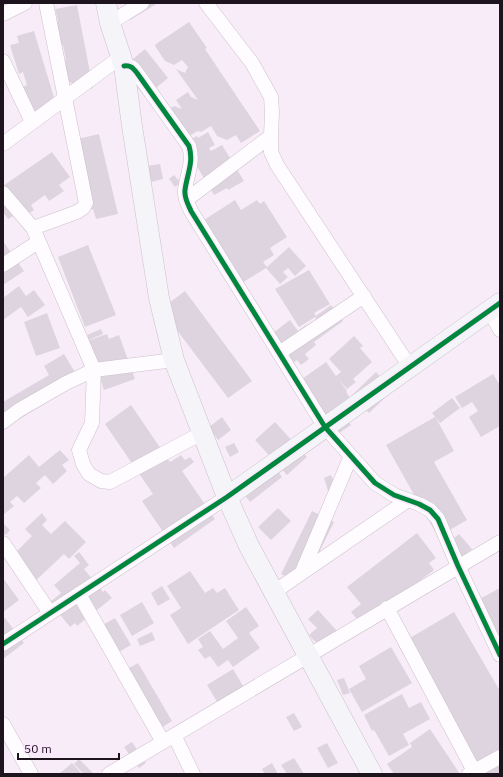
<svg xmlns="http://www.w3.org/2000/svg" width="503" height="777" font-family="'IBM Plex Sans',sans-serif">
<rect width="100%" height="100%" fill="#f8ecf9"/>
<!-- building -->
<path fill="#ded4df" d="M 136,3 L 158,3 L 130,20 L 124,10 Z
M 77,5 L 93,88 L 73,92 L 71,82 L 65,83 L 60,60 L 66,60 L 63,45 L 57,47 L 52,23 L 58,21 L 55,9 Z
M 189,22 L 207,48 L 205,49 L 260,131 L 241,143 L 236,135 L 227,140 L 217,136 L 211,126 L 201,132 L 198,131 L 191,135 L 160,116 L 174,106 L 182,109 L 176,100 L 188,92 L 191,97 L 198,100 L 176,69 L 185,73 L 188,67 L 182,60 L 174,65 L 165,61 L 155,46 L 156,44 Z
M 34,31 L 58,111 L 34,118 L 20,88 L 27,85 L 23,72 L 19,74 L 10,45 L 19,43 L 17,36 Z
M 145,49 L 168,78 L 145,97 L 122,68 Z
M 208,132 L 215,145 L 209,148 L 211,151 L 222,145 L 244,181 L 228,190 L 227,188 L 214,195 L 183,143 L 197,136 L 198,138 Z
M 99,134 L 118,214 L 96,219 L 93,209 L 88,210 L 73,140 Z
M 52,152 L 70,177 L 59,185 L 64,191 L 49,201 L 45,195 L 31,205 L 34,210 L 19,220 L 15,215 L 8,219 L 3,212 L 3,186 Z
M 160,164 L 163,179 L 151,182 L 147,166 Z
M 174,175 L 181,183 L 175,187 L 169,179 Z
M 235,200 L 241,210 L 257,200 L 260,204 L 264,201 L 287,237 L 270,248 L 274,255 L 263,262 L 267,267 L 289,247 L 306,266 L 295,276 L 288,268 L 283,272 L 288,277 L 280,284 L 266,268 L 232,289 L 193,227 Z
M 3,241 L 24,271 L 3,285 Z
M 88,245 L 116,315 L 85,327 L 58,257 Z
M 309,270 L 330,304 L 314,313 L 316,316 L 331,305 L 343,321 L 314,342 L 316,345 L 305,354 L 309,359 L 301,365 L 297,360 L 287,368 L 265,339 L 290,320 L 298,331 L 306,325 L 310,331 L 319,323 L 315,317 L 299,327 L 275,289 Z
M 19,286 L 26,296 L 34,290 L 45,305 L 28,317 L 21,307 L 3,320 L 3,298 Z
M 185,291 L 252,381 L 228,398 L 161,309 Z
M 47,313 L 60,348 L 36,356 L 24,322 Z
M 101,329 L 103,334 L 89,340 L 87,335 Z
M 107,334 L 109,339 L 119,335 L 135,379 L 104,390 L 87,341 Z
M 354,336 L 363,346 L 360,348 L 372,362 L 353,379 L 356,382 L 347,389 L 339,380 L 347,391 L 346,392 L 358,410 L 347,418 L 351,425 L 335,436 L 295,384 L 326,362 L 336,376 L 341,372 L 329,359 Z
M 64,354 L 81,382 L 3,429 L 3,402 L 49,375 L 44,366 Z
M 376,372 L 393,390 L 369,413 L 351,396 Z
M 493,374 L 500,385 L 500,426 L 481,437 L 469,417 L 478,411 L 472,402 L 462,408 L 455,397 Z
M 452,398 L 460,408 L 440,423 L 436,418 L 454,451 L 434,462 L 467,520 L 438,537 L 386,445 L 435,417 L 432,413 Z
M 131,405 L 170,462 L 181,455 L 185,460 L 190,457 L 194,462 L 182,471 L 215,519 L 174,548 L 142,501 L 153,494 L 105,424 Z
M 222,417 L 231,430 L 218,440 L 209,427 Z
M 275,422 L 307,457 L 287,475 L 255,440 Z
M 234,443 L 239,452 L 230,457 L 225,447 Z
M 60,450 L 69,460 L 62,465 L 67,471 L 53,484 L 45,475 L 36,483 L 41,488 L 24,503 L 17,496 L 10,502 L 14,506 L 3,515 L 3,478 L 29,455 L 39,467 Z
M 267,456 L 282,477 L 250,502 L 234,481 Z
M 331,475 L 338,491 L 329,494 L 324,478 Z
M 278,508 L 291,521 L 271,540 L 258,527 Z
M 312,511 L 334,522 L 306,579 L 296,582 L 281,574 Z
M 42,513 L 47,520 L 42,525 L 51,534 L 65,521 L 86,542 L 69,559 L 64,554 L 30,586 L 10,558 L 32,536 L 25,529 Z
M 3,523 L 10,530 L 6,535 L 3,533 Z
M 417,533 L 436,558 L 429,563 L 434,570 L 362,625 L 351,612 L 361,604 L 347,587 Z
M 459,534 L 472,549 L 456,562 L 444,546 Z
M 79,552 L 89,565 L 84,569 L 103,592 L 105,590 L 112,598 L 77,626 L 75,623 L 70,627 L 50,602 L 61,593 L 54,585 L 80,563 L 74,556 Z
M 190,571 L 205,593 L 213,588 L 217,593 L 225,588 L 239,610 L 188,644 L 170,615 L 181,608 L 167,586 Z
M 3,578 L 19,600 L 3,612 Z
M 162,586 L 170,599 L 158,606 L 151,593 Z
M 500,588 L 500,661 L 470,604 Z
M 142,602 L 154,623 L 132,636 L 120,615 Z
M 246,607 L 259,626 L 249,633 L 260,648 L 233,667 L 228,660 L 218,667 L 210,656 L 205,659 L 198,650 L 203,647 L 198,639 L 210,631 L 223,649 L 238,638 L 226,621 Z
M 318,610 L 338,632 L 321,648 L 309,635 L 317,628 L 308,619 Z
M 454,612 L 500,691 L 500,774 L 473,774 L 398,645 Z
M 5,618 L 24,643 L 3,659 L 3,619 Z
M 115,618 L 131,645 L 110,657 L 94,630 Z
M 152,632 L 155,640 L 140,646 L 137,639 Z
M 391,647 L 412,683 L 362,712 L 349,689 L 366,679 L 359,666 Z
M 138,663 L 172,721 L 152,734 L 117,675 Z
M 233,669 L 248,694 L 222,710 L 207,685 Z
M 344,678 L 350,693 L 343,695 L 337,680 Z
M 402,694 L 409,708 L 421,702 L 430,719 L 403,734 L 409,745 L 389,756 L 374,730 L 372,731 L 364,715 Z
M 294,713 L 302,727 L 294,731 L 286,717 Z
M 430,729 L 460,774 L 394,774 L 387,764 L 412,747 L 410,743 Z
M 132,742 L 146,763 L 139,768 L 124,747 Z
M 327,743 L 338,763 L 328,768 L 317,748 Z
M 294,758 L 304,774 L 287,774 L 281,765 Z
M 79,759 L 94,774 L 84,774 L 74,764 Z
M 72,763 L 82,774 L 59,774 Z
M 272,763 L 278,774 L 265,774 L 262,769 Z"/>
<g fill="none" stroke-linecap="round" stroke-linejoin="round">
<defs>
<path id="street" d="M 206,3 L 252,63 L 271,97 L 272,112 L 271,136 L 271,152 L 277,165 L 410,367
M 3,14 L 25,3
M 110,23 L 142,3
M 3,61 L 32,122
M 124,66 C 131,65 133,68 137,73 L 189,146 C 194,162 187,174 185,190 C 184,198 188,204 191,211 L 325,427 L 375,483 L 394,495 L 419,504 L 430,510 L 438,519 L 458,566 L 500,655
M 3,144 L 122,56
M 3,193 L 33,228 L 94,370 L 92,423 L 79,450 L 83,464 L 89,474 L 101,481 L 110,482 L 202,433
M 186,200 L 271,136
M 33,228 L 77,212 L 83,208 L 86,203 L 46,3
M 3,265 L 38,242
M 489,310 L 500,330
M 279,353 L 364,296
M 3,422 L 19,410 L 66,383 L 94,370 L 174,360
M 3,543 L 50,613
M 302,572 L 351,456
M 274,592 L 408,500
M 79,594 L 163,742
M 387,608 L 474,771
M 3,644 L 227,497
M 3,724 L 31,774
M 174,735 L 193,774
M 109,774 L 500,542
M 469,774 L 500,757"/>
<path id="secondary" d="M 106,3 L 110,23 L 124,66 L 132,126 L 159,298 L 174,360 L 227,497 L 249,546 L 372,774
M 227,497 L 500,303"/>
</defs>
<!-- street casing -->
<use href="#street" stroke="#cbc1cc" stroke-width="15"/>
<!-- secondary casing -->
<use href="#secondary" stroke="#cbc1cc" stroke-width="21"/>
<!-- street -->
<use href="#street" stroke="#fefcfe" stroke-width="14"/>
<!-- secondary -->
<use href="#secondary" stroke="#f5f4f9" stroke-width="20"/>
<defs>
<path id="cycleway" d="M 124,66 C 131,65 133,68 137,73 L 189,146 C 194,162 187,174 185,190 C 184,198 188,204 191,211 L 325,427 L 375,483 L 394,495 L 419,504 L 430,510 L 438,519 L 458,566 L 500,655
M 3,644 L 227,497 L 500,303"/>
</defs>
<!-- cycleway casing -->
<use href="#cycleway" stroke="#fce7fe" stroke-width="8"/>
<!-- cycleway -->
<use href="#cycleway" stroke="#00873e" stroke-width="5"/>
</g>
<!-- border -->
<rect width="503" height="777" fill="none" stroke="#1d141e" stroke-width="8"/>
<!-- scale -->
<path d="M18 753v6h101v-6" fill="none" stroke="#1d141e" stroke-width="2"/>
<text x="24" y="753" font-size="12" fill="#1d141e" stroke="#fce7fe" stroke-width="3" paint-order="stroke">50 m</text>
</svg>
